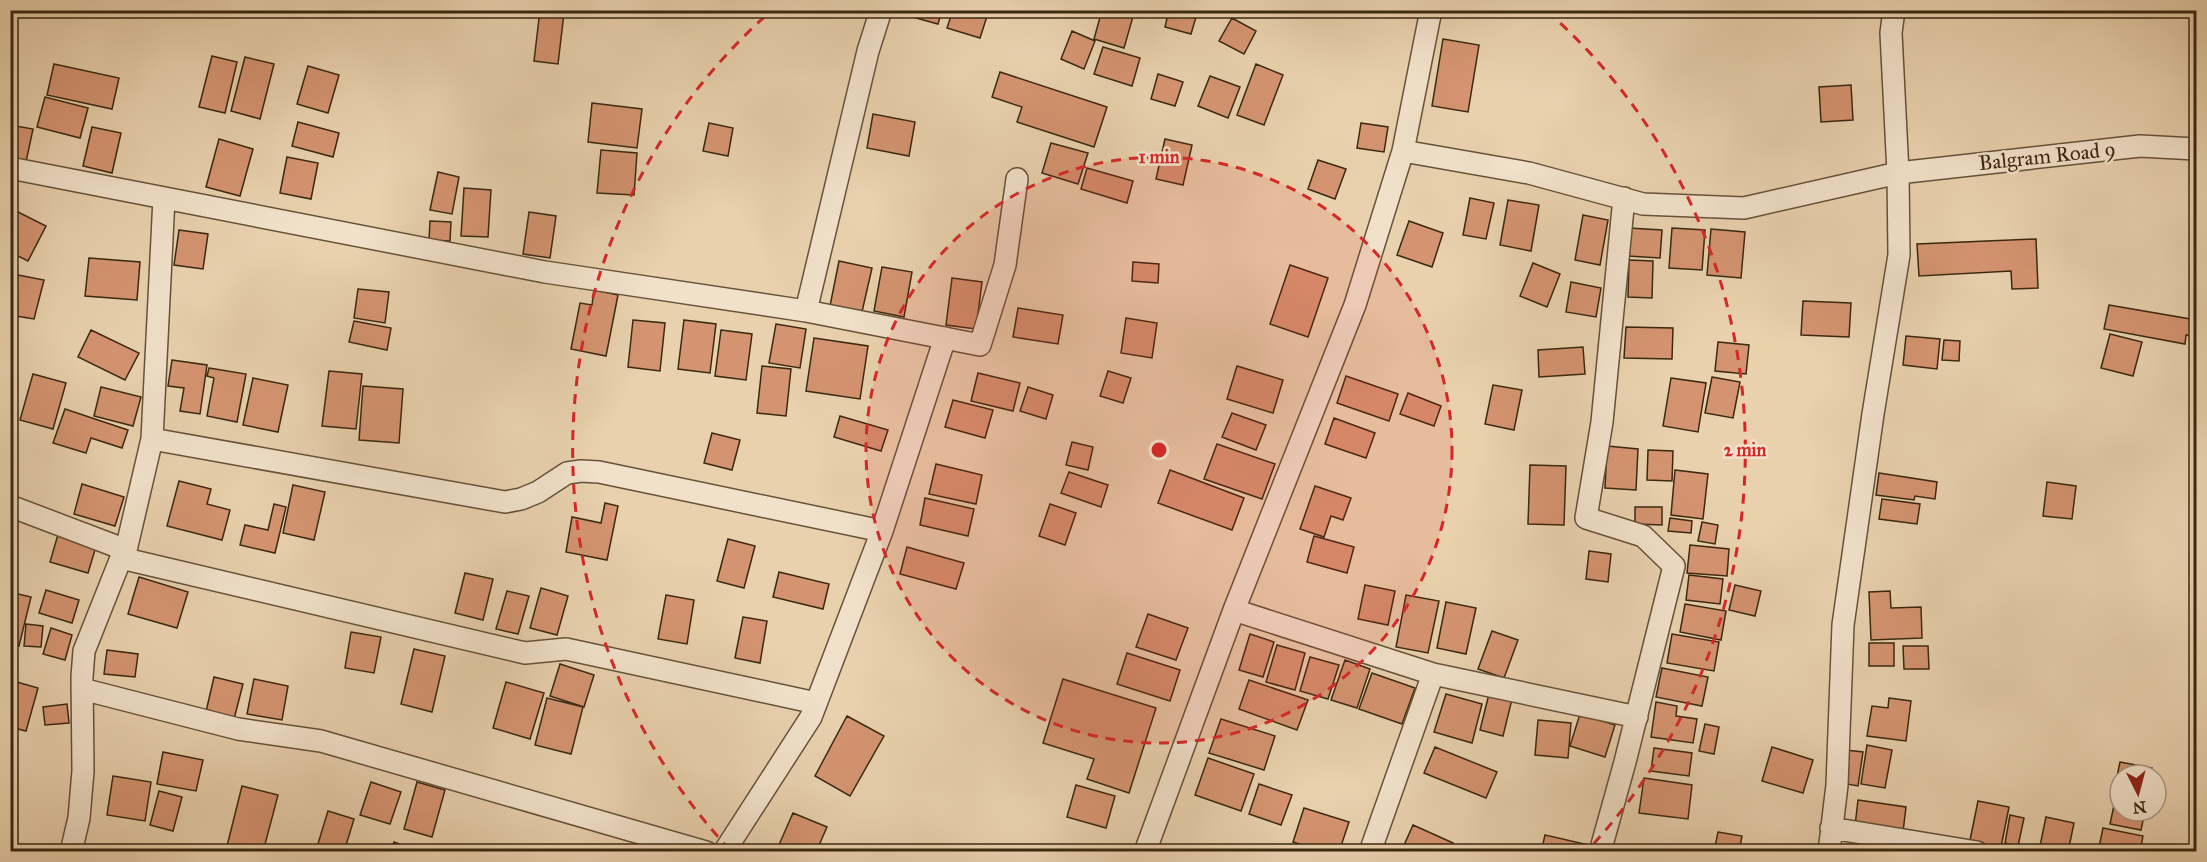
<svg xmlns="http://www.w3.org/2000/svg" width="2207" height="862" font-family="'IM FELL Great Primer',serif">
<rect width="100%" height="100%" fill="#e9d1ae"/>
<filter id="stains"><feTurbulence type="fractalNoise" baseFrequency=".00333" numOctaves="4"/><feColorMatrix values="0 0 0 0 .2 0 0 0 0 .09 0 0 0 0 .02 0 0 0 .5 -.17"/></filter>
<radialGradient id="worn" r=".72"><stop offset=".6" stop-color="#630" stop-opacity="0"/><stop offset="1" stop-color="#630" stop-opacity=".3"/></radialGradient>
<!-- building -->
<path fill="#d59471" stroke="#3a2810" stroke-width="1.5" d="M 123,10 L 150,10 L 150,17 L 123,15 Z
M 540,10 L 564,13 L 558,64 L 534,61 Z
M 894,10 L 942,10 L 938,24 L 894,12 Z
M 953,10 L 989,10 L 980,38 L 947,28 Z
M 1102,10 L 1127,10 L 1134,13 L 1124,48 L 1094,39 Z
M 1169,10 L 1198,10 L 1191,34 L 1165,27 Z
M 1232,18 L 1256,31 L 1244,54 L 1219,41 Z
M 1072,31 L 1095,41 L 1084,69 L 1061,59 Z
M 1443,39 L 1479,45 L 1468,112 L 1432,106 Z
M 1103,47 L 1140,58 L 1132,86 L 1094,74 Z
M 212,56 L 237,62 L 225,113 L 199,107 Z
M 245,57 L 274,64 L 260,119 L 231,111 Z
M 54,64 L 119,78 L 112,109 L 47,95 Z
M 1256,64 L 1283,75 L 1264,125 L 1237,115 Z
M 308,66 L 339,75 L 328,113 L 297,104 Z
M 1000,72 L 1107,107 L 1094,147 L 1017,122 L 1022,107 L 992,97 Z
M 1158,74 L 1183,82 L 1175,106 L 1151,99 Z
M 1210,76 L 1240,87 L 1228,118 L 1198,106 Z
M 1851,85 L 1853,120 L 1821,122 L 1819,87 Z
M 45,97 L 88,108 L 80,138 L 37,127 Z
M 592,103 L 642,109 L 637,148 L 588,142 Z
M 873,114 L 915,122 L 909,156 L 867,148 Z
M 298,122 L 339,133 L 333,157 L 292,146 Z
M 709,123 L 733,128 L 728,156 L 703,151 Z
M 1361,123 L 1388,127 L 1384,152 L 1357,148 Z
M 10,125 L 33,129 L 26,162 L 10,159 Z
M 92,127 L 121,133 L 112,173 L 83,166 Z
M 219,139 L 253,149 L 240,196 L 206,187 Z
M 1165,139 L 1192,145 L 1183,185 L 1156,179 Z
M 1051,143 L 1088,153 L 1078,184 L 1042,173 Z
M 601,150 L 637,153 L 634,195 L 597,193 Z
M 287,157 L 318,163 L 311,199 L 280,193 Z
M 1318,160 L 1346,169 L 1335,199 L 1308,189 Z
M 1087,168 L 1133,181 L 1127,203 L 1081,189 Z
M 438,172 L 459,177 L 452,214 L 430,210 Z
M 464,188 L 491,190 L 488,237 L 461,236 Z
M 1470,198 L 1494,203 L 1486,239 L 1463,235 Z
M 1508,200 L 1539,205 L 1531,251 L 1500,245 Z
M 16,211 L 46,226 L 28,261 L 10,252 L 10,222 Z
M 529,212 L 556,216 L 550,258 L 523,254 Z
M 1583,215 L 1608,220 L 1600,265 L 1575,260 Z
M 430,221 L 451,222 L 450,241 L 429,240 Z
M 1409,221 L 1443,233 L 1432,267 L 1397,255 Z
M 1629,228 L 1662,230 L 1660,258 L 1628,256 Z
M 1672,228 L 1705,230 L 1702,270 L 1669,268 Z
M 1711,229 L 1745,232 L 1741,278 L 1707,275 Z
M 179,230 L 208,234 L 203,269 L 174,265 Z
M 2036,239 L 2038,288 L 2012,289 L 2011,271 L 1919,276 L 1917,244 Z
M 89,258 L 140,262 L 137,300 L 85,296 Z
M 1629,260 L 1653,261 L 1652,298 L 1628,297 Z
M 839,261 L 872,268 L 862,312 L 830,306 Z
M 1133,262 L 1159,264 L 1158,283 L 1132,281 Z
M 1533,263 L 1560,274 L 1547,307 L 1520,296 Z
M 1290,265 L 1328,278 L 1308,337 L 1270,324 Z
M 882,267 L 912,272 L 904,317 L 874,311 Z
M 18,275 L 44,280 L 34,319 L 10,315 L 10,305 Z
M 952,278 L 982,282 L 976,329 L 946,325 Z
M 1571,282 L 1601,288 L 1596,317 L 1566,312 Z
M 358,289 L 389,292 L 385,323 L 354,318 Z
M 594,290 L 618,295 L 606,356 L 571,349 L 580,303 L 592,305 Z
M 1803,301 L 1851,303 L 1849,337 L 1801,335 Z
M 2109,305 L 2196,320 L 2195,337 L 2186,335 L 2185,344 L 2104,329 Z
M 1018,308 L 1063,315 L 1058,344 L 1013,337 Z
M 1126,318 L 1157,323 L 1152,358 L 1121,353 Z
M 633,320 L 665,323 L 660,371 L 628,367 Z
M 684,320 L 716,324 L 710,373 L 678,369 Z
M 354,321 L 391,328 L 387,350 L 349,342 Z
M 776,324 L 806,329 L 800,368 L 769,363 Z
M 1626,327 L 1673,328 L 1672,359 L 1624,358 Z
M 91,330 L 139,353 L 125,380 L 78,357 Z
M 721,330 L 752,334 L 746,380 L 715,376 Z
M 2110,334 L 2142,342 L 2133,376 L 2101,368 Z
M 1906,336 L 1940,339 L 1937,369 L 1903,365 Z
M 814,338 L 868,346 L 860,399 L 806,391 Z
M 1944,340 L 1960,341 L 1959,361 L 1942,360 Z
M 1718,342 L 1749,345 L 1746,374 L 1715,371 Z
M 1583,347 L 1585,374 L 1539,377 L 1538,350 Z
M 172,360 L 207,365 L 200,414 L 180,411 L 184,388 L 168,386 Z
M 762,366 L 791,369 L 786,416 L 757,413 Z
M 1237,366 L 1283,380 L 1273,413 L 1227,399 Z
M 209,368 L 246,374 L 237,422 L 207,416 L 214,378 L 207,376 Z
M 329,371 L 362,374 L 356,429 L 322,426 Z
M 1108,371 L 1131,378 L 1123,403 L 1100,396 Z
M 978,373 L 1020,383 L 1013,411 L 971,401 Z
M 33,374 L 66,383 L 53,429 L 20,420 Z
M 1346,376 L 1398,394 L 1389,421 L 1337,403 Z
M 1712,377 L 1740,382 L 1733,418 L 1705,413 Z
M 253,378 L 288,385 L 278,432 L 243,425 Z
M 1671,378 L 1706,383 L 1698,432 L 1663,426 Z
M 1493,385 L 1522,390 L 1514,430 L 1485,424 Z
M 363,386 L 403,389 L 399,443 L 359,440 Z
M 101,387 L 141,397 L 133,426 L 94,416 Z
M 1028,387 L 1053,395 L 1046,419 L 1020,411 Z
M 1408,393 L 1441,406 L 1434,426 L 1400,414 Z
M 953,400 L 993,410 L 985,438 L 945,427 Z
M 65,409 L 128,430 L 122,448 L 91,438 L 86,453 L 53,443 Z
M 1232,413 L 1266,425 L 1256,450 L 1222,437 Z
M 840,416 L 888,430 L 881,451 L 834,437 Z
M 1334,418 L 1375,433 L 1366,458 L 1325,444 Z
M 712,433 L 740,440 L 732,470 L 704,463 Z
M 1072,442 L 1093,447 L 1088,470 L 1066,465 Z
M 1217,444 L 1275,464 L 1262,499 L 1204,479 Z
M 1607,446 L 1638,449 L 1636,490 L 1605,488 Z
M 1648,450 L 1673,451 L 1672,481 L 1647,480 Z
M 936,464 L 982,475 L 976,504 L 929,494 Z
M 1530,465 L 1566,466 L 1564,525 L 1528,524 Z
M 1170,470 L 1244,498 L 1232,530 L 1158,503 Z
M 1675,470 L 1708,474 L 1703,519 L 1671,515 Z
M 1069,472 L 1108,485 L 1101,507 L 1061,493 Z
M 1879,473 L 1937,482 L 1935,499 L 1915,496 L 1914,500 L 1876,495 Z
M 179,481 L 211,489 L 207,504 L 230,510 L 222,540 L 167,526 Z
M 2047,482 L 2076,486 L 2072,519 L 2043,516 Z
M 82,484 L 124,497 L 115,526 L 74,514 Z
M 293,485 L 325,492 L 314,540 L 283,533 Z
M 1315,486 L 1351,498 L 1343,520 L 1331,516 L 1324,537 L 1300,529 Z
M 925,498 L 974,509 L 968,536 L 920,525 Z
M 1882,499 L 1920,504 L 1917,524 L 1879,519 Z
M 605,503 L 618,506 L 607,560 L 566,552 L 572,517 L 601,523 Z
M 274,504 L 286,507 L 275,553 L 240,545 L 245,525 L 268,530 Z
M 1050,504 L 1076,513 L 1065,545 L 1039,536 Z
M 1635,507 L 1662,507 L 1662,525 L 1635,524 Z
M 1670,518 L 1692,521 L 1691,533 L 1668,531 Z
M 1702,522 L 1718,525 L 1715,544 L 1698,541 Z
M 59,531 L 97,543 L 88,573 L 50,562 Z
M 1314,536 L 1354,547 L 1347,573 L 1307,562 Z
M 728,539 L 755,546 L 744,588 L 717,581 Z
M 1690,545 L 1729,549 L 1727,576 L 1687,573 Z
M 907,547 L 964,563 L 956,589 L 900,574 Z
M 1589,551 L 1611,554 L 1608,582 L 1586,579 Z
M 779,572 L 829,584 L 823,609 L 773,597 Z
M 465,573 L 493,579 L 483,620 L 455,613 Z
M 1689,575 L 1723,579 L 1720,604 L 1686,600 Z
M 139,577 L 188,592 L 177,628 L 128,614 Z
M 1365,585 L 1395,591 L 1388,625 L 1358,619 Z
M 1735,585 L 1761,591 L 1755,616 L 1729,610 Z
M 541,588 L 568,596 L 557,635 L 530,628 Z
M 46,590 L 79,600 L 72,623 L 39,613 Z
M 507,591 L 529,596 L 518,634 L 496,629 Z
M 1890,591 L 1891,608 L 1921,607 L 1922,638 L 1871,640 L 1869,592 Z
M 10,592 L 31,597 L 19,646 L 10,644 Z
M 666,595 L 694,600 L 687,644 L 658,639 Z
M 1406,595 L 1439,601 L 1428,653 L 1396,647 Z
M 1446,602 L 1476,608 L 1466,654 L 1437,648 Z
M 1685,604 L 1726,611 L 1721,640 L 1680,632 Z
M 1148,614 L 1188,628 L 1176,660 L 1136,647 Z
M 743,617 L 767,621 L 760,663 L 735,658 Z
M 26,624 L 43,626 L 41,647 L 24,646 Z
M 51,628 L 72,635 L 65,660 L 43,654 Z
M 1492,631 L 1518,640 L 1504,678 L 1478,669 Z
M 351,632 L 381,637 L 374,673 L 345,668 Z
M 1250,634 L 1274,642 L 1263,677 L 1239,670 Z
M 1672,634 L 1719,642 L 1714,671 L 1667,663 Z
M 1869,643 L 1894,643 L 1894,666 L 1869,666 Z
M 1277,645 L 1305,653 L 1295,690 L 1266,682 Z
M 1903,646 L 1928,646 L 1929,669 L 1904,669 Z
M 414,649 L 445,656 L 432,712 L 401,704 Z
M 107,650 L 138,654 L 135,677 L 104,674 Z
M 1127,653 L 1180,670 L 1170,701 L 1117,684 Z
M 1310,657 L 1339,665 L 1328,699 L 1300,691 Z
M 1345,660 L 1370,669 L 1357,708 L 1331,700 Z
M 560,664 L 594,675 L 584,707 L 550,696 Z
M 1662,668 L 1708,677 L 1702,706 L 1656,697 Z
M 1372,673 L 1415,688 L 1402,724 L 1359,709 Z
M 214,677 L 243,684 L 233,723 L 205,716 Z
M 254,679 L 288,686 L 282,720 L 247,714 Z
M 1063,679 L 1156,708 L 1129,793 L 1087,779 L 1094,759 L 1043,743 Z
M 10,680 L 38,688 L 26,731 L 10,727 Z
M 1249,680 L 1308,700 L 1297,730 L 1239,709 Z
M 506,682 L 544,693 L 530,739 L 493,728 Z
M 1446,694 L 1482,704 L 1472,743 L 1434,732 Z
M 1489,694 L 1512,699 L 1503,736 L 1480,730 Z
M 547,698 L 583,707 L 571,754 L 535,745 Z
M 1889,698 L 1911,701 L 1906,741 L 1867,736 L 1872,706 L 1888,708 Z
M 1656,702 L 1677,706 L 1676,716 L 1697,719 L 1693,743 L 1651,737 Z
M 67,704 L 69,723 L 45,725 L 43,707 Z
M 1580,714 L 1615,725 L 1605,757 L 1570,746 Z
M 847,716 L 884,736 L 850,796 L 815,776 Z
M 1221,719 L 1275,736 L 1264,770 L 1209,753 Z
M 1538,720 L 1571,723 L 1568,758 L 1535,755 Z
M 1705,724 L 1719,727 L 1714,754 L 1699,751 Z
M 1867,745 L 1892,750 L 1885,788 L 1861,784 Z
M 1435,747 L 1497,772 L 1486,798 L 1424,773 Z
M 1772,747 L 1813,760 L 1803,793 L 1762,781 Z
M 1654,748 L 1692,753 L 1689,776 L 1651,771 Z
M 1846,750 L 1863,752 L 1858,786 L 1841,783 Z
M 163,752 L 203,760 L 196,791 L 157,784 Z
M 1208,758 L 1254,774 L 1241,811 L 1195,795 Z
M 2120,762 L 2152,768 L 2150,775 L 2120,775 L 2120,792 L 2114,791 Z
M 113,776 L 151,782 L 145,821 L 107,815 Z
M 1644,778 L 1692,785 L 1688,819 L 1639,813 Z
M 371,782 L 401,792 L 390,824 L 360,815 Z
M 417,782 L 445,790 L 432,837 L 404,829 Z
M 1259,784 L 1292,795 L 1281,825 L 1249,814 Z
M 1076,785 L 1115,796 L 1106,828 L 1067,817 Z
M 242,786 L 278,795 L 263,852 L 226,850 Z
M 159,791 L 182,797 L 173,831 L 150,825 Z
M 2116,796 L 2120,797 L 2120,811 L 2145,811 L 2141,830 L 2110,824 Z
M 1858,800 L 1906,807 L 1903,832 L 1855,826 Z
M 1978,801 L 2009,807 L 2000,852 L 1969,845 Z
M 1304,808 L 1349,822 L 1339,852 L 1324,852 L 1293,842 Z
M 328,811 L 354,819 L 344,852 L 331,852 L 317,847 Z
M 793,813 L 827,827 L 816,852 L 789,852 L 778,847 Z
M 2010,815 L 2024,818 L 2018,846 L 2005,843 Z
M 2046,817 L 2074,823 L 2068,852 L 2040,846 Z
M 1413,825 L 1453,843 L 1450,852 L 1401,852 Z
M 2103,828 L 2143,836 L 2140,852 L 2098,852 Z
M 1718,832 L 1742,836 L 1739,852 L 1714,852 Z
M 1545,835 L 1589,845 L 1588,852 L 1541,852 Z
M 394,842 L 420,852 L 391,852 Z
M 1858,843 L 1905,851 L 1905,852 L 1856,852 Z"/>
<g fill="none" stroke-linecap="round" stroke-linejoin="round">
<defs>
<path id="minor" d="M 1403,151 L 1529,173 L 1643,204 L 1744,208 L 1898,173 L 2140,146 L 2196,149
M 10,168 L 545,272 L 806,311 L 980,345 L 1005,265 L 1017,179
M 806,311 L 868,51 L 881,10
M 152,439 L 505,502 L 521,499 L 538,492 L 567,473 L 581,471 L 599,472 L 882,531
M 10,506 L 126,550
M 121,558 L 525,653 L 566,649 L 816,703
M 1234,610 L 1433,674 L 1637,717
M 82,689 L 238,729 L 321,741 L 706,852
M 1831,828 L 1977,852
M 71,852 L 79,818 L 83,771 L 82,677 L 84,651 L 121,558 L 126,550 L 152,439 L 164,198
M 724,852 L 811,717 L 882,531 L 945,338
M 1145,852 L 1234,610 L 1355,305 L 1403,151 L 1431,10
M 1370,852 L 1433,674
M 1600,852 L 1625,762 L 1674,566 L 1643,536 L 1586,518 L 1602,422 L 1624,198
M 1829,852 L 1837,785 L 1843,625 L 1873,414 L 1899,255 L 1898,173 L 1891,33 L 1894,10"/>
</defs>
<!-- minor casing -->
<use href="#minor" stroke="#665238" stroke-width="24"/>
<!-- minor -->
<use href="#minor" stroke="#f1e1ca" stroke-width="21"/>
</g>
<!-- distance rings -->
<circle cx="1159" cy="450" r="293" fill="#d62828" fill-opacity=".12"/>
<g fill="none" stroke="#d62828" stroke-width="3" stroke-dasharray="10 8">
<circle cx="1159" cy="450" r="293"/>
<path d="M730 850A586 586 0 0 1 771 11M1547 11A586 586 0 0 1 1588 850"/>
</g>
<g text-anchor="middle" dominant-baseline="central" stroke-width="5" stroke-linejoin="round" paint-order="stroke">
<!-- street labels -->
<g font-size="21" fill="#3a2810" stroke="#f1e1ca">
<text transform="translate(2047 156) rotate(-6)">Balgram Road 9</text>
</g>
</g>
<circle cx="1159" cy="450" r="9" fill="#d62828" stroke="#f1e1ca" stroke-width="3"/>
<g font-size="18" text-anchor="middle" font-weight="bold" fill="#d62828" stroke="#f1e1ca" stroke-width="5" stroke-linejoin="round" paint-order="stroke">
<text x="1159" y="163">1 min</text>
<text x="1745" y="456">2 min</text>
</g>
<!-- margin -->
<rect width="2207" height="862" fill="none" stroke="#e9d1ae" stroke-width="36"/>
<rect x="12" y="12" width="2183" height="838" fill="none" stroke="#3a2810" stroke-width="3"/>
<rect x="18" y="18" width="2171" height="826" fill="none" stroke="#3a2810" stroke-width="1.5"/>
<!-- north arrow -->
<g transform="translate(2138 793) rotate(174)"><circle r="28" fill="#f1e1ca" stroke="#a89780" stroke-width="1.5"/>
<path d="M0-4.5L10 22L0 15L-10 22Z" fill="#8f2418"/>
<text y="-9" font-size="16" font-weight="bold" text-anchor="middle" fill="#3a2810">N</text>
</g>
<rect width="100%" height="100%" filter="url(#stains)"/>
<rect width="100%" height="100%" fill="url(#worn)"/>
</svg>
